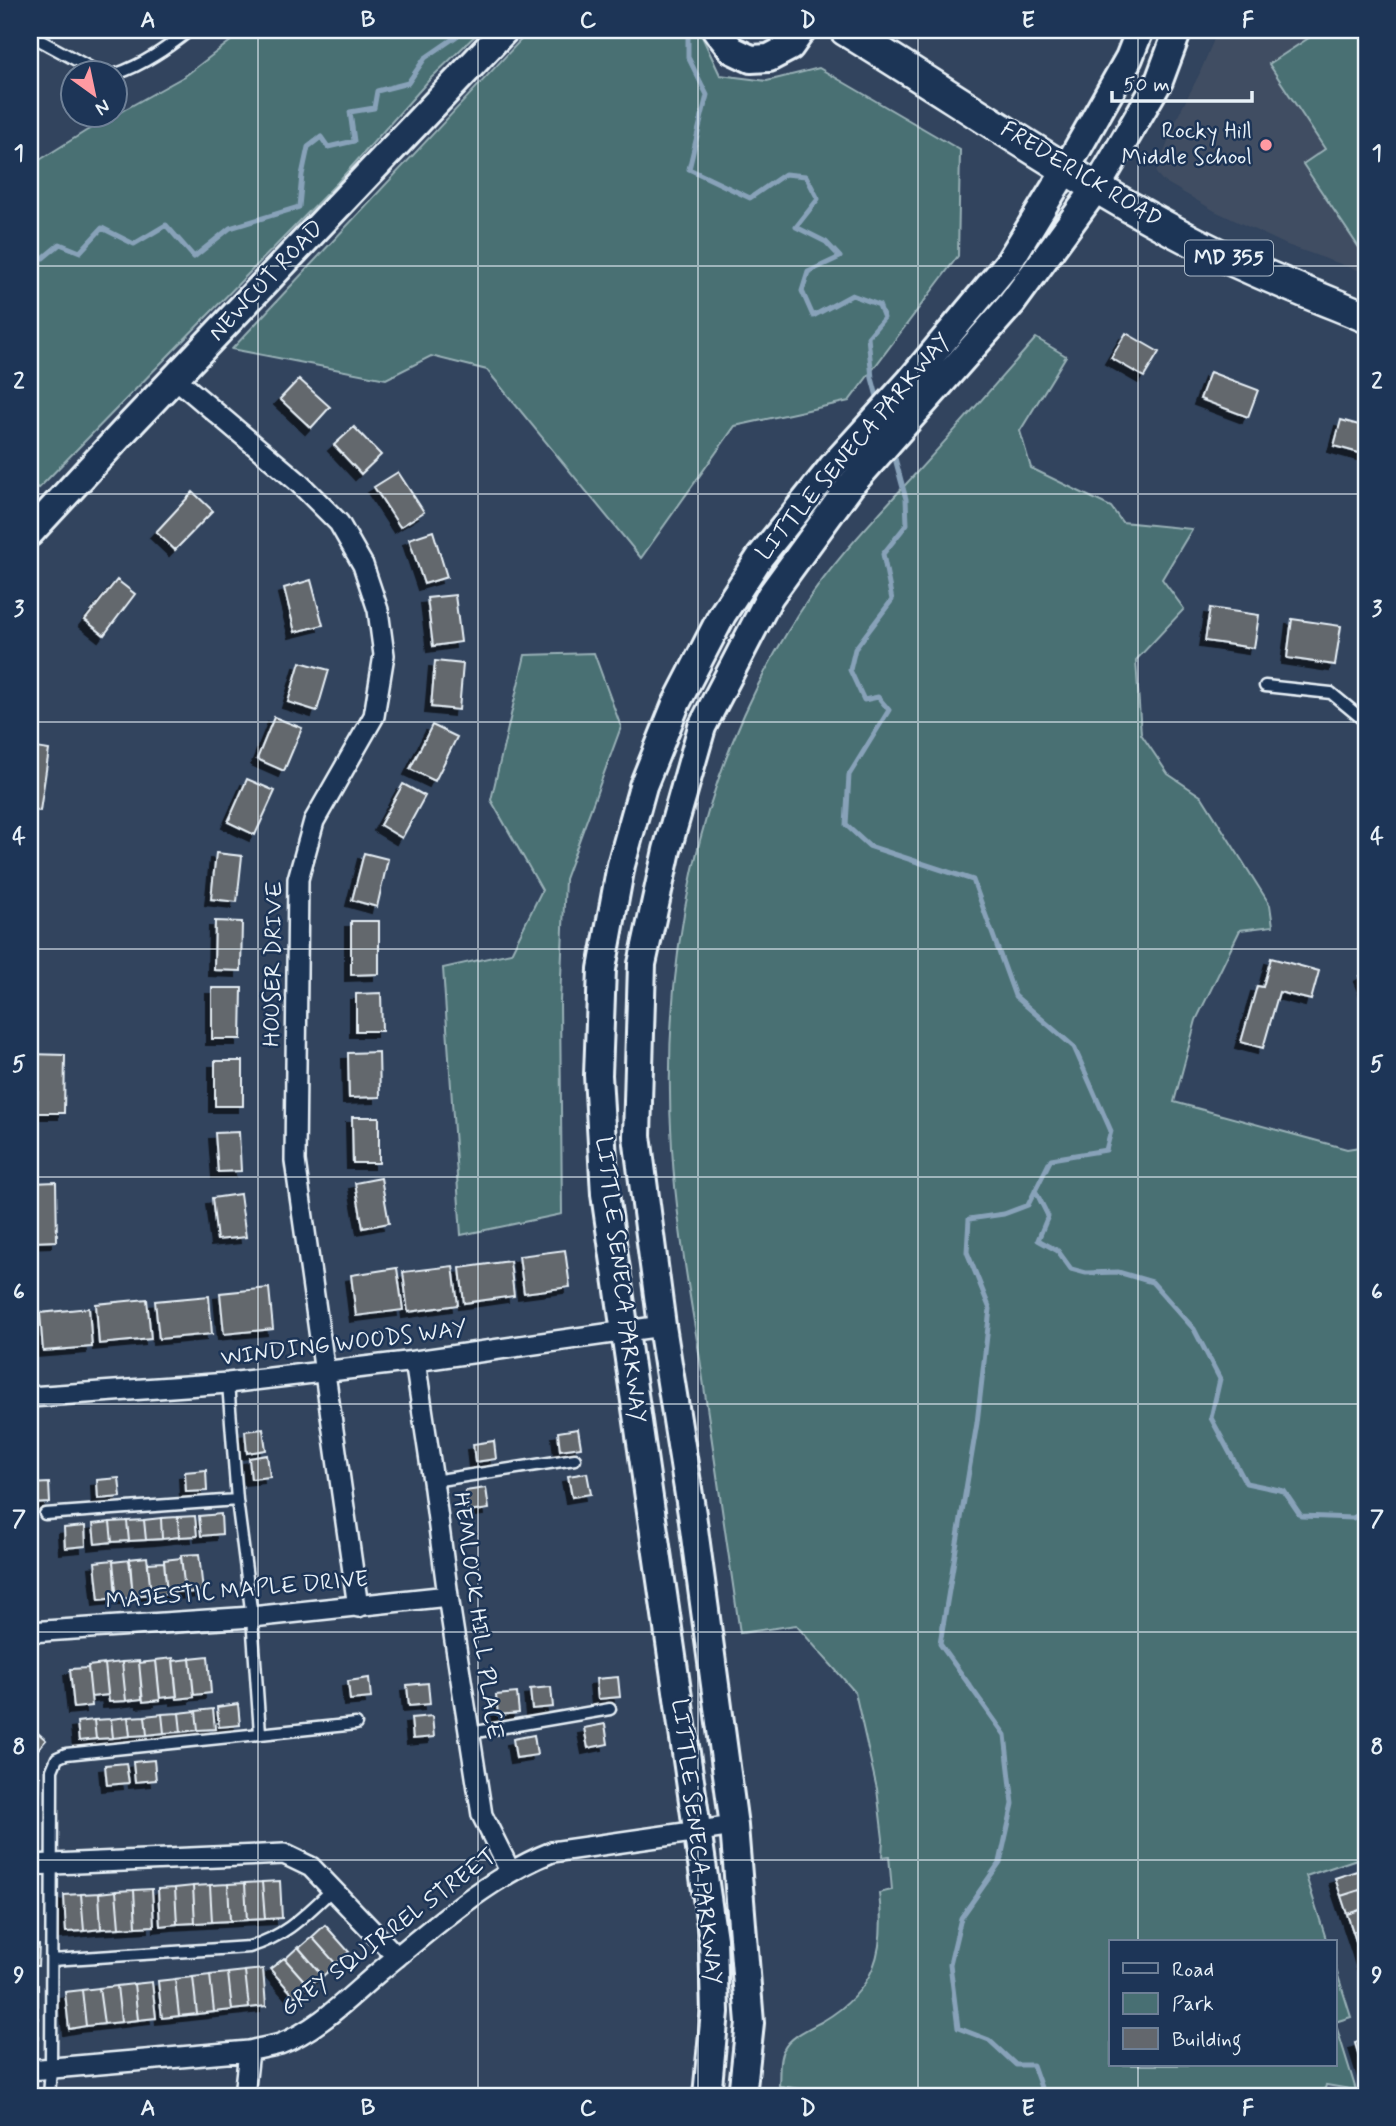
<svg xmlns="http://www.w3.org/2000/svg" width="1396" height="2126" font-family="Mynerve,sans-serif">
<defs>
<filter id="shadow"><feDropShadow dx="-6" dy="6" stdDeviation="0" flood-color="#0009"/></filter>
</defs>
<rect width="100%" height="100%" fill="#32445e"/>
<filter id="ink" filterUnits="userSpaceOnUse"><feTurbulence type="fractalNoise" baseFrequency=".0143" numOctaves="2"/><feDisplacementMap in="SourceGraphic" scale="14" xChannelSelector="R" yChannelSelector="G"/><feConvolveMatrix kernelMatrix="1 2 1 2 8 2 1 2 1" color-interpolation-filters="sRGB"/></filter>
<g filter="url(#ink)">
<!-- built -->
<path fill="#414e62" d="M 1218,30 L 1366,30 L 1366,273 L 1287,245 L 1215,211 L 1162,180 L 1156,173 L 1178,116 L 1199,75 Z"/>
<!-- green -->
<path fill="#486f73" stroke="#98b0b6" stroke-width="2" d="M 245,30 L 481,30 L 430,79 L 337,183 L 39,488 L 30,485 L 30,166 L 86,131 L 185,76 Z
M 530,30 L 699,30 L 720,75 L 767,81 L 819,68 L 960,150 L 958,256 L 849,401 L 735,426 L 641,558 L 487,370 L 431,356 L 386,379 L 232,349 Z
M 1321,30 L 1366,30 L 1366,245 L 1360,249 L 1303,164 L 1325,149 L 1269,64 Z
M 1036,338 L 1066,356 L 1020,431 L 1031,468 L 1111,507 L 1122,522 L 1192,529 L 1162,579 L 1184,609 L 1136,660 L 1141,734 L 1168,774 L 1202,797 L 1270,905 L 1273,926 L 1240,930 L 1196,1020 L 1174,1102 L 1347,1149 L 1366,1146 L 1366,1856 L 1306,1876 L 1327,1942 L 1111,1942 L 1111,2065 L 1335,2065 L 1335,1966 L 1351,2017 L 1335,2022 L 1356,2090 L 1326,2085 L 1323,2096 L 815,2096 L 808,2090 L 779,2086 C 780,2075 778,2058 784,2049 C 791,2036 810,2028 823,2021 C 875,1990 886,1952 879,1893 L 892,1890 L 889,1856 L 882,1857 L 883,1839 L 877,1789 L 855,1692 L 796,1625 L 740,1633 C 727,1542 713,1450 700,1359 C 689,1289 676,1219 672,1148 C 660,961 697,770 800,612 C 827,570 860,534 894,497 C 943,445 989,391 1036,338 Z
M 594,653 L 621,727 L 565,879 L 560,1002 L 562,1214 L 461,1235 L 443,968 L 511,953 L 542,890 L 491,800 L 525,655 Z"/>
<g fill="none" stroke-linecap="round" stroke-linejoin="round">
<!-- stream -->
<path stroke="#88a2b9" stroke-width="5" d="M 688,30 L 688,57 L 707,95 L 689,169 L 750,198 L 785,174 L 806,176 L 818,199 L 796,227 L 826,242 L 840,257 L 808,272 L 802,291 L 813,316 L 852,295 L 879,305 L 884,318 L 868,337 L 872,378 L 879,404
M 30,259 L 43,258 L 60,244 L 80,252 L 102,228 L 134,244 L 166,225 L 194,257 L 230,228 L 299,207 L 302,175 L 308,147 L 321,137 L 328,147 L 354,141 L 350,112 L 374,108 L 377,91 L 408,83 L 425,58 L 457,36 L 457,30
M 893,451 L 906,499 L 907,524 L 883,554 L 892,600 L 855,649 L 850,670 L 864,700 L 878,697 L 889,710 L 849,775 L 846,825 L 869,846 L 973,880 L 1015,996 L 1074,1047 L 1111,1131 L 1106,1150 L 1051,1159 L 1028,1205 L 1004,1214 L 969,1219 L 967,1252 L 990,1309 L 977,1423 L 940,1644 L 1005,1735 L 1013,1804 L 1000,1862 L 961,1918 L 950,1964 L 958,2028 L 989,2040 L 1016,2065 L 1033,2065 L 1044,2096
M 1035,1190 L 1048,1216 L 1038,1240 L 1058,1251 L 1071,1269 L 1086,1273 L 1118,1272 L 1152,1282 L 1194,1329 L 1220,1379 L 1211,1418 L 1246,1483 L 1284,1491 L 1301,1516 L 1353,1518 L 1366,1511"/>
</g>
<!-- building -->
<path fill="#63676d" stroke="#e8f1f8" stroke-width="2" filter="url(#shadow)" d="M 1126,333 L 1159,352 L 1144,377 L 1111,358 Z
M 1210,372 L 1258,390 L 1248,417 L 1200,399 Z
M 299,379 L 330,407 L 311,428 L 280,399 Z
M 1341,420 L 1366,427 L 1366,455 L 1334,446 Z
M 354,427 L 381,455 L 361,474 L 334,445 Z
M 398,472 L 424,512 L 400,527 L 374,487 Z
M 193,492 L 213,511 L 175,550 L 156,532 Z
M 433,531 L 447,577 L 424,584 L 409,539 Z
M 117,580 L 135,594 L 104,635 L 85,620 Z
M 311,580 L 323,625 L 295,632 L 284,588 Z
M 455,595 L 461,642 L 433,646 L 427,598 Z
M 1210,608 L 1259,615 L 1254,648 L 1205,641 Z
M 1292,619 L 1341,626 L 1335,665 L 1287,658 Z
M 435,661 L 463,664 L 459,710 L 431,707 Z
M 300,662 L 329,670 L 317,711 L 288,702 Z
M 274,717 L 302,728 L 284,771 L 257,759 Z
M 432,725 L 457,737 L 435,781 L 410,769 Z
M 30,747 L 49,750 L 40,811 L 30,810 Z
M 247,779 L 275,791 L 255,835 L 228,822 Z
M 403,784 L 425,796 L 402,838 L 380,825 Z
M 216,853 L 242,856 L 237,902 L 211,899 Z
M 364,853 L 388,859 L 377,907 L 352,900 Z
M 215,921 L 242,922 L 241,971 L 214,970 Z
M 351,921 L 379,921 L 379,974 L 351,975 Z
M 1271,958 L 1319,971 L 1311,1000 L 1279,992 L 1263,1048 L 1241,1042 L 1257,986 L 1263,987 Z
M 1366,973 L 1366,991 L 1360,976 Z
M 212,988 L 242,988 L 241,1039 L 212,1039 Z
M 381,993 L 382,1031 L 356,1031 L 356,994 Z
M 379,1052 L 380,1097 L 349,1098 L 348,1053 Z
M 30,1054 L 65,1055 L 64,1113 L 37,1113 L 38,1075 L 30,1075 Z
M 215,1061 L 243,1061 L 243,1106 L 215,1106 Z
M 352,1117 L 379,1117 L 379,1163 L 353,1163 Z
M 239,1132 L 241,1171 L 218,1172 L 215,1133 Z
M 381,1178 L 389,1223 L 363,1228 L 355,1183 Z
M 56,1182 L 57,1241 L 32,1242 L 32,1183 Z
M 240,1194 L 246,1237 L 217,1240 L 212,1198 Z
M 565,1250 L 570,1287 L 524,1293 L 519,1256 Z
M 510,1261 L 514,1296 L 464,1303 L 460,1268 Z
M 453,1266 L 458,1305 L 408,1312 L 403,1272 Z
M 397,1268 L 403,1310 L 356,1316 L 351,1275 Z
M 269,1288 L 273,1329 L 224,1334 L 220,1293 Z
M 209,1296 L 212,1334 L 159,1339 L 155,1301 Z
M 147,1299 L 151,1339 L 99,1344 L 96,1304 Z
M 89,1308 L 92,1347 L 43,1351 L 40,1313 Z
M 263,1429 L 266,1450 L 247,1453 L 245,1431 Z
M 578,1429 L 581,1447 L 560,1450 L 558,1432 Z
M 35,1436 L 36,1456 L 30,1457 L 30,1437 Z
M 494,1441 L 496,1459 L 475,1462 L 473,1444 Z
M 267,1455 L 270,1477 L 251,1479 L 249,1458 Z
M 206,1470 L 207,1491 L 186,1492 L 185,1472 Z
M 587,1473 L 591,1494 L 572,1497 L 568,1476 Z
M 119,1478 L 121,1497 L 98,1499 L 97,1480 Z
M 49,1483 L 50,1503 L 30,1504 L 30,1484 Z
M 486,1488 L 489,1509 L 468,1512 L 465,1491 Z
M 221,1514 L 222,1534 L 201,1536 L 199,1516 Z
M 195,1516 L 197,1536 L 179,1537 L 178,1517 Z
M 178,1517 L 179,1537 L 162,1539 L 161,1518 Z
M 161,1518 L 162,1539 L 146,1540 L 144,1520 Z
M 144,1520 L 146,1540 L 129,1541 L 127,1521 Z
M 127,1521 L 129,1541 L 112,1542 L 110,1522 Z
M 110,1522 L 112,1542 L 95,1544 L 93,1524 Z
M 85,1526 L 86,1546 L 65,1548 L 64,1528 Z
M 199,1554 L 203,1591 L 185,1593 L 181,1555 Z
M 147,1557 L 151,1594 L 133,1596 L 129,1559 Z
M 181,1558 L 185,1591 L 167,1593 L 164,1560 Z
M 113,1560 L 116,1598 L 99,1600 L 95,1562 Z
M 130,1560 L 133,1598 L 117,1599 L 113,1562 Z
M 164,1562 L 167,1594 L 151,1596 L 148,1563 Z
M 208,1656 L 211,1693 L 194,1695 L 190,1658 Z
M 173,1658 L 177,1696 L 160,1698 L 156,1660 Z
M 190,1659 L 194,1697 L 177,1699 L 173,1661 Z
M 139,1661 L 142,1699 L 126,1701 L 122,1662 Z
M 156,1661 L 160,1700 L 143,1702 L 139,1663 Z
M 122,1662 L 126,1701 L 109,1702 L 105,1664 Z
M 105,1664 L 108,1695 L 91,1697 L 88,1666 Z
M 88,1668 L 92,1706 L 74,1708 L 70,1669 Z
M 30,1676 L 32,1676 L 33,1697 L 30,1697 Z
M 618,1677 L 620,1697 L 598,1699 L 596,1679 Z
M 369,1678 L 371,1698 L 350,1700 L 348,1681 Z
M 428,1683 L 430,1704 L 409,1706 L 407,1685 Z
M 551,1687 L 553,1707 L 532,1709 L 530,1689 Z
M 517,1693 L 519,1713 L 498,1715 L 496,1695 Z
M 238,1704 L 240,1725 L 219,1727 L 217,1707 Z
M 213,1709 L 215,1729 L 198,1730 L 196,1711 Z
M 196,1711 L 198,1730 L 181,1732 L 179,1713 Z
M 179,1713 L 181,1732 L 164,1733 L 162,1714 Z
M 162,1714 L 164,1733 L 147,1735 L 145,1716 Z
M 145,1716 L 147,1735 L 130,1736 L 128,1717 Z
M 432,1716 L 434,1737 L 413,1739 L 411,1718 Z
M 128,1717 L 130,1736 L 113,1738 L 111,1719 Z
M 111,1719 L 113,1738 L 96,1739 L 94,1720 Z
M 94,1720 L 96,1739 L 79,1741 L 77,1722 Z
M 605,1724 L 608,1744 L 588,1748 L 584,1728 Z
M 30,1726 L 46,1740 L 32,1756 L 30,1753 Z
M 534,1735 L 537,1755 L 516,1758 L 513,1739 Z
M 154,1760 L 156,1780 L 135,1782 L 133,1762 Z
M 126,1763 L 129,1783 L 107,1785 L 105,1765 Z
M 30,1777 L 40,1777 L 39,1798 L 30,1798 Z
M 30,1819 L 39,1819 L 38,1840 L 30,1840 Z
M 1363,1869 L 1366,1878 L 1366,1888 L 1341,1896 L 1335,1878 Z
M 280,1881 L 282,1918 L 265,1919 L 262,1882 Z
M 262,1882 L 265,1919 L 247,1920 L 245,1883 Z
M 245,1883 L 247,1920 L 230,1921 L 228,1884 Z
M 228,1884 L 230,1921 L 212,1922 L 210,1885 Z
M 210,1885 L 212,1922 L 195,1923 L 193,1886 Z
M 193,1886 L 195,1923 L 177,1924 L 175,1888 Z
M 175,1888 L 177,1924 L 160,1926 L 158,1889 Z
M 1366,1888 L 1366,1908 L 1347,1914 L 1341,1896 Z
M 152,1889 L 154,1926 L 136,1927 L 134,1890 Z
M 134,1890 L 136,1927 L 119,1928 L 116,1891 Z
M 116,1891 L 119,1928 L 101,1929 L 99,1893 Z
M 99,1893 L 101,1929 L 84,1931 L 81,1894 Z
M 81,1894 L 84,1931 L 66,1932 L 64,1895 Z
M 30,1901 L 38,1901 L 38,1922 L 30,1921 Z
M 1366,1908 L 1366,1928 L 1353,1932 L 1347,1914 Z
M 325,1925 L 349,1952 L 336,1964 L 312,1937 Z
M 1366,1928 L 1366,1947 L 1359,1950 L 1353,1932 Z
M 312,1937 L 336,1964 L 323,1976 L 299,1948 Z
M 30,1945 L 39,1945 L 38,1966 L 30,1966 Z
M 298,1947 L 322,1975 L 309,1986 L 285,1959 Z
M 1366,1947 L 1366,1966 L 1364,1967 L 1359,1950 Z
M 284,1958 L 308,1985 L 295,1997 L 270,1969 Z
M 263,1969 L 266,2006 L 249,2008 L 245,1971 Z
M 245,1971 L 249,2008 L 232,2010 L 228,1973 Z
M 228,1973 L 232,2010 L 214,2012 L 210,1975 Z
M 210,1975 L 214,2012 L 197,2014 L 193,1977 Z
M 193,1977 L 197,2014 L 179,2016 L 175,1979 Z
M 175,1979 L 179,2016 L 162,2018 L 158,1981 Z
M 152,1982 L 156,2018 L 138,2020 L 134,1984 Z
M 134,1984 L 138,2020 L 121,2022 L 117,1986 Z
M 30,1985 L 38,1985 L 38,2006 L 30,2006 Z
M 117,1986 L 121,2022 L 104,2024 L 99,1988 Z
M 99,1988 L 104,2024 L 86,2026 L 82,1990 Z
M 82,1990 L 86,2026 L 69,2029 L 65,1992 Z
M 30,2018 L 38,2018 L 38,2039 L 30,2039 Z
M 1366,2039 L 1366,2078 L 1355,2043 Z"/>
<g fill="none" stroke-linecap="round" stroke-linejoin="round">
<defs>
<path id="lane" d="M 30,35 L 102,74
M 116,74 C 143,65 167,48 190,30
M 1265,686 L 1331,693 L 1366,722
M 228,1383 L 237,1500 L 252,1617 L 260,1733
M 433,1481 L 575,1459
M 45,1514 L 237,1500
M 470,1733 L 610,1709
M 52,1960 L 249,1947 C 286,1936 305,1915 332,1890
M 49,2096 L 51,2069 L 52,1770 L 57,1758 L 66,1754 L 356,1724"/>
<path id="street" d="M 175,378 L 298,482 L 339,523 L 363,565 L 378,610 L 384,655 L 374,716 L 314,821 L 298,879 L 295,1161 L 358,1607
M 415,1361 L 433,1481 L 448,1596 L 482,1815 L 510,1871
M 30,1397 L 228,1383 L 415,1361 L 662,1326
M 30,1632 L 252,1617 L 448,1596
M 30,1865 L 284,1854 L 311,1867 L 397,1957
M 30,2070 L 249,2051 C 259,2048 270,2047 280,2044 C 318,2030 349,1997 380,1971 C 431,1929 490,1876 552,1852 L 734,1826
M 244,2096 L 249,2051"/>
<path id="secondary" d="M 716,30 L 732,50 L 751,59 L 769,58 L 790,47 L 802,30
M 30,533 L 128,427 L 505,30
M 707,2096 L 715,2012 L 713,1939 L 605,1194 L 598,1075 L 602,969 L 621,865 L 643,786 L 676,704 L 722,615 L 760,557 L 832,467 L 909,382 L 1009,262 L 1066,169 L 1129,58 L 1140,30
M 742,2096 L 750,2023 L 734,1826 L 692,1514 L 662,1326 L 637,1136 L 642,964 L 667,850 L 702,727 L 770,596 L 850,486 L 1012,303 L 1097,187 L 1159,81 L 1178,30"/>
<path id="primary" d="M 845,30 C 955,97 1062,172 1177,233 C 1238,266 1303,291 1366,317"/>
</defs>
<!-- lane casing -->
<use href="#lane" stroke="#e8f1f8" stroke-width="15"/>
<!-- street casing -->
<use href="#street" stroke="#e8f1f8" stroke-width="24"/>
<!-- secondary casing -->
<use href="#secondary" stroke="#e8f1f8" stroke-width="32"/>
<!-- primary casing -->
<use href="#primary" stroke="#e8f1f8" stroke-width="35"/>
<!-- lane -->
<use href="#lane" stroke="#1d3557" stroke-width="10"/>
<!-- street -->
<use href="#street" stroke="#1d3557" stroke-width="19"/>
<!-- secondary -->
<use href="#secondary" stroke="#1d3557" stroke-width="26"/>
<!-- primary -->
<use href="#primary" stroke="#1d3557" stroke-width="30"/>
</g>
</g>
<!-- grid -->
<path fill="none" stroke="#e8f1f8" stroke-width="2" stroke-opacity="0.55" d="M 258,30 L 258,2096M 478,30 L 478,2096M 698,30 L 698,2096M 918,30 L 918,2096M 1138,30 L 1138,1942M 30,266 L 1366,266M 30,494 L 1366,494M 30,722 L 1366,722M 30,949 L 1366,949M 30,1177 L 1366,1177M 30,1404 L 1366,1404M 30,1632 L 1366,1632M 30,1860 L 1366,1860M 1138,2065 L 1138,2096"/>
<!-- markers -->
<circle fill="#ff9aa2" stroke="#1d3557" stroke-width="2.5" cx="1266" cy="145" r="7"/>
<g text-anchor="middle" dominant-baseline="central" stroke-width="5" stroke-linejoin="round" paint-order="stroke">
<!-- shield labels -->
<rect fill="#1d3557" stroke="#abb9c8" stroke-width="2" x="1185" y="240.5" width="88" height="35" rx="5"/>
<g font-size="21" font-weight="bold" fill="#e8f1f8">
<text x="1229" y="258">MD 355</text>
</g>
<!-- poi labels -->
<g font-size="23" fill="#e8f1f8" stroke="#1d3557" text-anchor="end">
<text x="1252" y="132">Rocky Hill<tspan x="1252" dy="26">Middle School</tspan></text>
</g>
<!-- street labels -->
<g font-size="23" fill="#e8f1f8" stroke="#1d3557">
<text transform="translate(1081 175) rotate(31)">FREDERICK ROAD</text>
<text transform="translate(267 281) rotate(-47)">NEWCUT ROAD</text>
<text transform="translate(854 447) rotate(-50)">LITTLE SENECA PARKWAY</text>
<text transform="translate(274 964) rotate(-89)">HOUSER DRIVE</text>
<text transform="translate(620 1280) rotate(83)">LITTLE SENECA PARKWAY</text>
<text transform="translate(344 1344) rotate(-7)">WINDING WOODS WAY</text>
<text transform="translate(237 1591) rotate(-5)">MAJESTIC MAPLE DRIVE</text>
<text transform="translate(477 1616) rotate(82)">HEMLOCK HILL PLACE</text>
<text transform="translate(696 1842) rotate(83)">LITTLE SENECA PARKWAY</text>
<text transform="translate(389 1933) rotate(-37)">GREY SQUIRREL STREET</text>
</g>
</g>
<!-- margin -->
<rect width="1396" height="2126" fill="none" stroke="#1d3557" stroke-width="77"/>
<!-- legend -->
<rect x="1109" y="1940" width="228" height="126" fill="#1d3557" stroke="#6e8097" stroke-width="2"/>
<rect x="1123" y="1963" width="35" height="10" fill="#1d3557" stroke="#6e8097" stroke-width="2"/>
<text x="1172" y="1976" font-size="21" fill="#e8f1f8">Road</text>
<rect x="1123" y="1993" width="35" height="21" fill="#486f73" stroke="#6e8097" stroke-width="2"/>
<text x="1172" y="2010" font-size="21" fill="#e8f1f8">Park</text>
<rect x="1123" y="2028" width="35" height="21" fill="#63676d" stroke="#6e8097" stroke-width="2"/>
<text x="1172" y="2046" font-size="21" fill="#e8f1f8">Building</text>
<!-- north arrow -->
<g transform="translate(94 94) rotate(147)"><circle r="33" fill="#1d3557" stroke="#6e8097" stroke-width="2"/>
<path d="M0-5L12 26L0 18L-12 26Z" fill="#ff9aa2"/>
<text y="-10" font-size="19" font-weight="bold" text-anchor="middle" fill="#e8f1f8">N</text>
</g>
<!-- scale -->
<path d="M1112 91v10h140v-10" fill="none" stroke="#e8f1f8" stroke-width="3.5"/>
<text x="1123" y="91" font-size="21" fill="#e8f1f8" stroke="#1d3557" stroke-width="5" paint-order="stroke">50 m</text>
<rect x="38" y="38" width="1320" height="2050" fill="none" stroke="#e8f1f8" stroke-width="2.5"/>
<g font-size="23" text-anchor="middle" font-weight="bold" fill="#e8f1f8">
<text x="148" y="27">A</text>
<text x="368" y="27">B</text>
<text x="588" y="27">C</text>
<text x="808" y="27">D</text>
<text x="1028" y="27">E</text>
<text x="1248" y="27">F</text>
<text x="19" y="160">1</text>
<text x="1377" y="160">1</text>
<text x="19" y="388">2</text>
<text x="1377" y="388">2</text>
<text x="19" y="616">3</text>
<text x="1377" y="616">3</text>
<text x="19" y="843">4</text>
<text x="1377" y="843">4</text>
<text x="19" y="1071">5</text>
<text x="1377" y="1071">5</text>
<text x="19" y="1299">6</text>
<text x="1377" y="1299">6</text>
<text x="19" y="1526">7</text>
<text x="1377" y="1526">7</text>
<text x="19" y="1754">8</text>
<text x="1377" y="1754">8</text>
<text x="19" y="1982">9</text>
<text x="1377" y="1982">9</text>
<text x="148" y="2115">A</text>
<text x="368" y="2115">B</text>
<text x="588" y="2115">C</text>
<text x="808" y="2115">D</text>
<text x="1028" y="2115">E</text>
<text x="1248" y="2115">F</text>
</g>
</svg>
